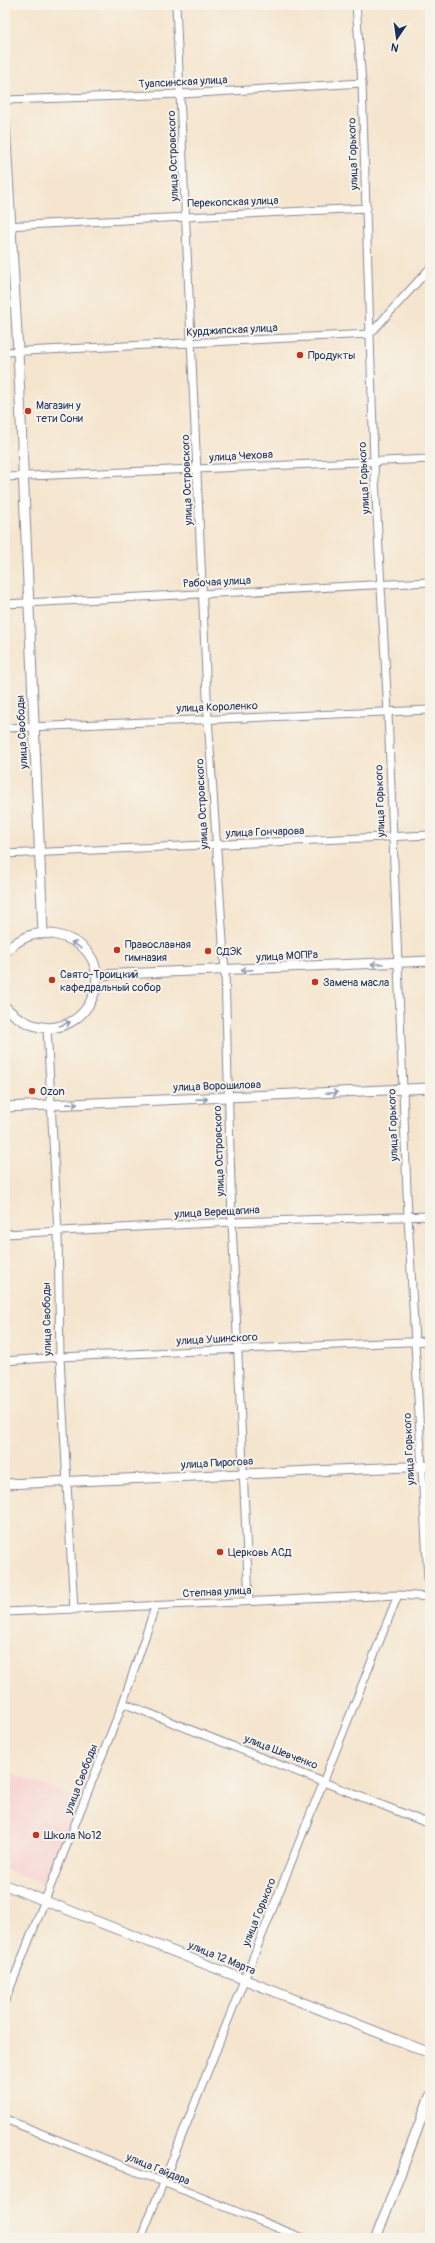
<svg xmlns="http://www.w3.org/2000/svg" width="435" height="2243" font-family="Pangolin,sans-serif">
<rect width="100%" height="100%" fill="#f7f3e8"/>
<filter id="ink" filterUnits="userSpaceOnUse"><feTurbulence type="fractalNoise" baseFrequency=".025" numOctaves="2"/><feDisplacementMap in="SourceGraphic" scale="8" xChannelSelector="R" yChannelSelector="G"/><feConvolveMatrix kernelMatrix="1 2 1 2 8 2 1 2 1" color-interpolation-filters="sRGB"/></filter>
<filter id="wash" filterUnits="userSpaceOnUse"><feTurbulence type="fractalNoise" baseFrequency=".012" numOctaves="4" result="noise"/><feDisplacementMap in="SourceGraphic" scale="16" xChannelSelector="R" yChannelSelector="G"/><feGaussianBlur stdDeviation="0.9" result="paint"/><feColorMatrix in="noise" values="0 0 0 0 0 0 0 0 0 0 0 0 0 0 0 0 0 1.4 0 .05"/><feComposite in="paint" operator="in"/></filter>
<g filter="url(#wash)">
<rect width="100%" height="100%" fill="#f5e5ce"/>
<!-- built -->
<path fill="#f7d0d0" d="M 5,1770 L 81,1800 L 47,1886 L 5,1869 Z"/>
</g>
<g filter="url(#ink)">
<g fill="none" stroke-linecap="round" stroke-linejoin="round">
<defs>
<path id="street" d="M 176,5 L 208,718 L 225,971 L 232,1222 L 249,1601
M 356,5 L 362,83 L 374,461 L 388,713 L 408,1216 L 429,1597
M 5,100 L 182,94 L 362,83
M 5,226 L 367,208
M 5,352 L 370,334 L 430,268
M 5,477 L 430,459
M 5,604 L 430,582
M 5,728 L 430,710
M 5,854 L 430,835
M 47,1028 L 58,1232 L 60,1357 L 74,1610
M 5,1234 L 232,1222 L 430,1216
M 5,1361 L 60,1357 L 430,1341
M 5,1612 L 398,1595 L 430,1597
M 123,1703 L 430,1824
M 5,2001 L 123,1703 L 155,1607
M 5,2119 L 303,2238
M 141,2238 L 398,1595"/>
<path id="secondary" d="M 5,123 L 18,351 L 43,932
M 5,952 C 21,937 35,930 57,935 C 141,955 76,1075 5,1007
M 97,975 L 430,961
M 5,1107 L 430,1088
M 5,1484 L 430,1466
M 5,1885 L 430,2053
M 376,2238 L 430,2096"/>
</defs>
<!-- street casing -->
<use href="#street" stroke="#888a96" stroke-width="9"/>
<!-- secondary casing -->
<use href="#secondary" stroke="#888a96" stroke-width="11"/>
<!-- street -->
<use href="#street" stroke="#fff" stroke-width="7"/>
<!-- secondary -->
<use href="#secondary" stroke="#fff" stroke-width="9"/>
</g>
<!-- one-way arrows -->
<defs><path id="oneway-shaft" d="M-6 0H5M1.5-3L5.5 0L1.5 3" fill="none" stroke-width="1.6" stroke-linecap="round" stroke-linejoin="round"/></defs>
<g stroke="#8d97ae">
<use href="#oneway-shaft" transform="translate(76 945) rotate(-145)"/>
<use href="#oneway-shaft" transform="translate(377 964) rotate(177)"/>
<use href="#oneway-shaft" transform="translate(247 970) rotate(177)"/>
<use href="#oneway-shaft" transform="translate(65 1024) rotate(-20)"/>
<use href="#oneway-shaft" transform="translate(332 1093) rotate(-3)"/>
<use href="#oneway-shaft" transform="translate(202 1099) rotate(-2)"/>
<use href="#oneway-shaft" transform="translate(72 1104) rotate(-2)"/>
</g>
</g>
<!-- markers -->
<g fill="#c8321e" stroke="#f7f3e8" stroke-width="1.5">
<circle cx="300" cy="355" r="4"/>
<circle cx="28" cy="411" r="4"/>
<circle cx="117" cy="950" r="4"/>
<circle cx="208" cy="951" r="4"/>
<circle cx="52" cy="980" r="4"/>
<circle cx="315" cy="982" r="4"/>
<circle cx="32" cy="1091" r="4"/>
<circle cx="220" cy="1552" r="4"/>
<circle cx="36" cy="1835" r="4"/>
</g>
<g text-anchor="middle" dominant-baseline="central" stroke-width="4" stroke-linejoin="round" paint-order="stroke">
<!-- street labels -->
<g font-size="11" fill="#1b2f5e" stroke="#f7f3e8">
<text transform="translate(183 82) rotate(-3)">Туапсинская улица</text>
<text transform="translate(353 154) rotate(-92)">улица Горького</text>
<text transform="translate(173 156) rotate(-92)">улица Островского</text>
<text transform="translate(233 202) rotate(-2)">Перекопская улица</text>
<text transform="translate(232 330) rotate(-3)">Курджипская улица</text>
<text transform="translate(241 456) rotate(-3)">улица Чехова</text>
<text transform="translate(364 478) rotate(-93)">улица Горького</text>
<text transform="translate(187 480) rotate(-92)">улица Островского</text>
<text transform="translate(217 582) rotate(-3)">Рабочая улица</text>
<text transform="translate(217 707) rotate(-2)">улица Короленко</text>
<text transform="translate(22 732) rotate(-93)">улица Свободы</text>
<text transform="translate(380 801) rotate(-92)">улица Горького</text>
<text transform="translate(202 804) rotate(-93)">улица Островского</text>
<text transform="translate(265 832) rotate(-2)">улица Гончарова</text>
<text transform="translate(287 956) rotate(-3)">улица МОПРа</text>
<text transform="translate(217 1086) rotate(-2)">улица Ворошилова</text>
<text transform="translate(393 1125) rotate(-92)">улица Горького</text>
<text transform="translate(219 1151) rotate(-92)">улица Островского</text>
<text transform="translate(217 1212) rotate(-3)">улица Верещагина</text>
<text transform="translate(47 1319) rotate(-91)">улица Свободы</text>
<text transform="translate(217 1339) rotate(-3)">улица Ушинского</text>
<text transform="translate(409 1449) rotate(-93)">улица Горького</text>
<text transform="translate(217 1463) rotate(-3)">улица Пирогова</text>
<text transform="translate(217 1592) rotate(-3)">Степная улица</text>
<text transform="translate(281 1752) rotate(21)">улица Шевченко</text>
<text transform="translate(81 1779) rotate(-69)">улица Свободы</text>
<text transform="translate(259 1912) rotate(-68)">улица Горького</text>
<text transform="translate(222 1958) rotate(22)">улица 12 Марта</text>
<text transform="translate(158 2169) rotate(22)">улица Гайдара</text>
</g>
<!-- poi labels -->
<g font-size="11" fill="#1b2f5e" stroke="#f7f3e8" text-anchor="start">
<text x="308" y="355">Продукты</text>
<text x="36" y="405">Магазин у<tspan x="36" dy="13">тети Сони</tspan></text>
<text x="125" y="944">Православная<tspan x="125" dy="13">гимназия</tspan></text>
<text x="216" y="951">СДЭК</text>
<text x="60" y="974">Свято-Троицкий<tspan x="60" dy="13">кафедральный собор</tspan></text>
<text x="323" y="982">Замена масла</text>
<text x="40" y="1091">Ozon</text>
<text x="228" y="1552">Церковь АСД</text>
<text x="44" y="1835">Школа №12</text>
</g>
</g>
<!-- margin -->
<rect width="435" height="2243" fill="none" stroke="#f7f3e8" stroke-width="20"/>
<!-- north arrow -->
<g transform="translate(397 38) rotate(193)" stroke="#f7f3e8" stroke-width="3" paint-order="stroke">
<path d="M0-3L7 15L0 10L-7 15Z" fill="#1b2f5e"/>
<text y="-6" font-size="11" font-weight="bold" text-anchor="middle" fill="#1b2f5e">N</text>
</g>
</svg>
